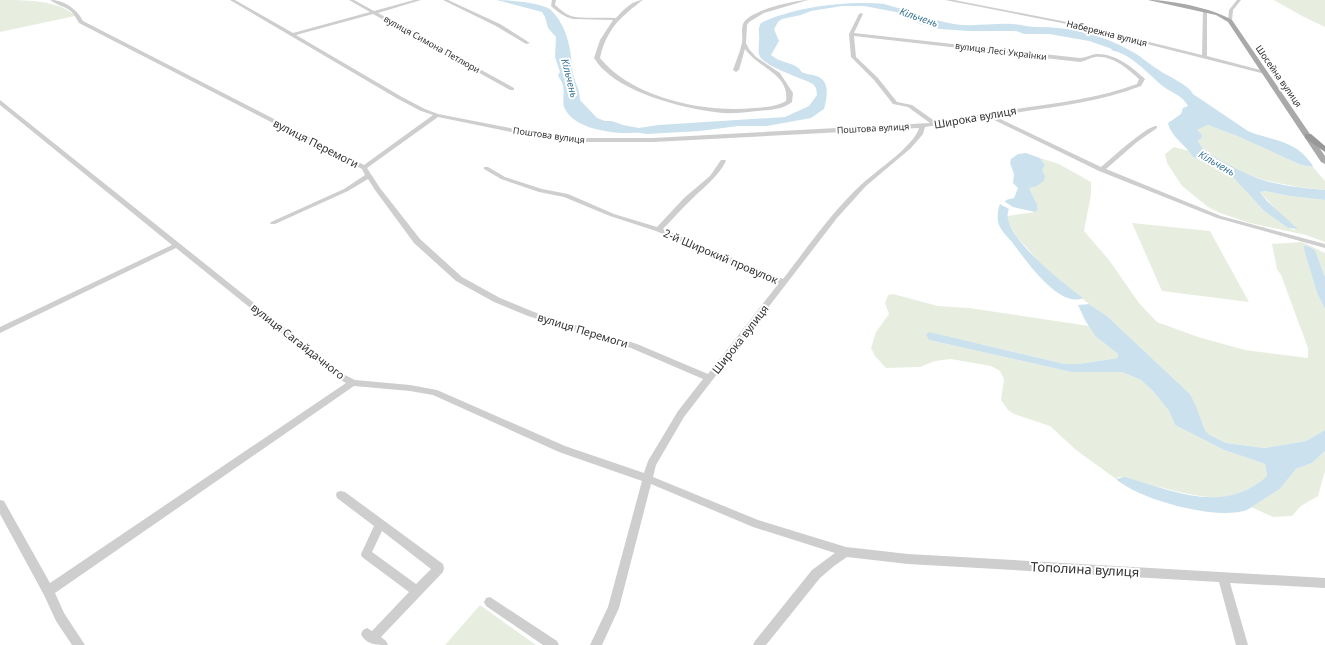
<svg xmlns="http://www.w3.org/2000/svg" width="1325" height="645" font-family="'Noto Sans',sans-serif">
<rect width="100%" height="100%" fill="#fff"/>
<!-- green -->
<path fill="#e8eedf" d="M 0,0 C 23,0 61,0 75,16 L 0,32 Z
M 1274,0 L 1325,0 L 1325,27 L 1302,16 Z
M 1208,125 L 1237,136 L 1301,165 L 1313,167 L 1325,181 L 1325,190 C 1281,186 1233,177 1199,145 L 1197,130 Z
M 1174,147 L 1190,151 L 1193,157 L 1230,174 L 1264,211 L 1288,228 L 1295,230 L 1295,226 L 1284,218 L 1260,192 L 1265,191 L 1290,196 L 1325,200 L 1325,242 L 1306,235 L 1250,223 L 1220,213 L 1208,207 L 1182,186 L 1167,163 L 1165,154 Z
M 1040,158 L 1059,164 L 1091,182 L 1091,195 L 1084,231 L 1109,260 L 1139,303 L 1157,322 L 1198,337 L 1245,350 L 1308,358 L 1308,348 L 1281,275 L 1277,269 L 1272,244 L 1302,242 L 1325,253 L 1325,277 L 1315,250 L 1306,245 L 1304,246 L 1317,293 L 1325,309 L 1325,430 L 1306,441 L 1264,448 L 1226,443 L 1210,435 L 1205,430 L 1190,394 L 1107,316 L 1089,304 L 1044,267 L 1017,237 L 1009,224 L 1007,216 L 1035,212 L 1038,210 L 1037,204 L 1029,188 L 1032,186 L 1045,165 Z
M 1132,223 L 1210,231 L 1249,302 L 1162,291 Z
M 893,294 L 938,306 L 969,308 L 1089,326 L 1095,336 L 1118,354 L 1118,358 L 1078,364 L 1065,364 L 980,344 L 929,340 L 1071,372 L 1122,372 L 1141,380 L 1153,391 L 1169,411 L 1175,425 L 1224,450 L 1265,464 L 1267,476 C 1233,505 1207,499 1167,489 C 1151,485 1135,481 1119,477 L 1116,479 L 1076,450 L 1050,426 L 1014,414 L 1008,410 L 1001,400 L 1004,379 L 1000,371 L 991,366 L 951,359 L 935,361 L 920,367 L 886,368 L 875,356 L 871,348 L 876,332 L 889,314 L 885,303 L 888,295 Z
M 1325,451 L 1325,471 L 1318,496 L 1301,506 L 1292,516 L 1273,517 L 1251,507 L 1280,489 L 1296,469 L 1312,463 Z
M 480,605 L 536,645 L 445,645 Z"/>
<!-- water -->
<path fill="#cbe2ee" d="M 497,0 C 508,0 544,3 551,10 C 566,25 571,47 572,67 C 572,78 580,88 580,100 L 597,118 L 605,121 L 612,121 L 623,125 L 639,128 L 658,125 L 785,117 L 809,106 L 817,95 L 816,88 L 813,84 C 802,78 761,66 759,54 C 758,50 759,45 759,41 C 760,34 757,29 761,23 C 792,7 850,0 884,4 C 908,10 930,20 954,24 C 973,27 992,23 1012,24 C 1020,24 1028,27 1036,27 C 1070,27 1101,34 1131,51 C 1141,56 1149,64 1159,70 C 1167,76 1189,85 1193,94 L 1248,131 C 1268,140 1290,139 1306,157 C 1309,161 1312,163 1313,167 L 1301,165 L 1237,136 L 1208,125 L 1197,130 L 1202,135 L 1201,139 L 1198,140 C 1200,149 1210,154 1218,159 C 1231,166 1244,173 1257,178 C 1278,186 1303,188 1325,190 L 1325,200 L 1290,196 L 1265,191 L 1260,192 L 1267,201 L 1298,229 L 1288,228 L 1264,211 L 1230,174 L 1193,157 C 1186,145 1171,137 1168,123 L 1181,114 L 1183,108 L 1188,106 C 1182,94 1168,92 1159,83 C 1145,70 1130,54 1111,50 L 1112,49 L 1089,41 L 1049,34 L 1024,34 L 1016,31 L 969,31 L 940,29 L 919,24 L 909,17 L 896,12 L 864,6 L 842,6 L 811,11 L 801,15 L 782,19 L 778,22 L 774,29 L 779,41 L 771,55 C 779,62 789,62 797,67 C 801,69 800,72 804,73 C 808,75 812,74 816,76 C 831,80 827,98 824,109 L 811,118 L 767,126 L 738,126 L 700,131 L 647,134 C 638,132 630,133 622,133 C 604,132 572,127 564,107 C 562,101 565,92 563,86 C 563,82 559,79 558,75 L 560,72 L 555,57 L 556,37 L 548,28 L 545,17 L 542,12 Z
M 1026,153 L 1040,158 L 1045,165 L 1042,171 L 1045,176 L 1044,181 L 1037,186 L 1029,188 L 1037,204 L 1038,210 L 1035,212 L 1013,207 L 1005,202 L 1006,200 L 1014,198 L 1018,188 L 1013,183 L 1014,174 L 1010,163 L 1011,159 L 1018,154 Z
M 1000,204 L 1009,209 C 997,233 1066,285 1083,298 C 1059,309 1024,258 1012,242 C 1007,236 1000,230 998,222 C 997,217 998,209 1000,204 Z
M 1306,245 L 1315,250 L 1325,277 L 1325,309 L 1317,293 L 1304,249 L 1304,246 Z
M 1089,304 L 1107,316 L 1190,394 L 1195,404 L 1205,430 L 1210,435 L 1226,443 L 1264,448 L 1306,441 L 1325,430 L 1325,451 L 1312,463 L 1296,469 L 1280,489 L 1247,510 C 1217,521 1140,500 1116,479 L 1125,477 C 1174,491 1223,515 1267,476 L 1265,464 L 1224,450 L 1175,425 L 1169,411 L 1153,391 L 1141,380 L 1122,372 L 1071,372 L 929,340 L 926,335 L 929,332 L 1065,364 L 1078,364 L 1118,358 L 1118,354 L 1095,336 L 1085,320 L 1078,305 Z"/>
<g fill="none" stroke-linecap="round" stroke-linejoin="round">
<!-- minor -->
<path fill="#cecece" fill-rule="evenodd" d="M 50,0 C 64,0 76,8 83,21 L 364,165 L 433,115 L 421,111 L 398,99 L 230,0 L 235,0 L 293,33 L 370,12 L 349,0 L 354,0 L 374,11 L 414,0 L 421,0 L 378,13 L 514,88 L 514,90 L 510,90 L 373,14 L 296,35 L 402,97 L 425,109 L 438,114 L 540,134 L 573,138 L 653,138 L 930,123 L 908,107 L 893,104 L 874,80 L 851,57 L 849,34 L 859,14 L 861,13 L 863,14 L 854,33 L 1080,58 C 1085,58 1090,55 1096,54 C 1114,53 1131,66 1144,78 L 1145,79 L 1141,86 C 1095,104 1043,108 994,116 L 1101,167 C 1111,159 1147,125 1157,126 L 1157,128 L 1137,142 L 1106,169 L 1221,216 L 1325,244 L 1325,248 L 1217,218 L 1099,171 L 988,117 L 925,127 L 923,134 L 911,148 L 866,186 L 837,218 L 684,417 L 656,465 L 653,477 L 758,520 L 846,547 L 908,554 L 1325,578 L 1325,588 L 1230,583 L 1248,645 L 1236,645 L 1219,582 L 908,564 L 847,557 L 834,566 L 820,578 L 766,645 L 753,645 L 755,641 L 812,570 L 835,553 L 753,527 L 651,484 L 619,608 L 602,645 L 590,645 L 608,607 L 642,481 L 559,452 L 433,395 L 410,391 L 354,386 L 55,593 L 64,613 L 85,645 L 72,645 L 56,621 L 44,595 L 0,514 L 0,500 L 4,501 L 50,583 L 346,383 L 337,378 L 176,248 L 0,333 L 0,327 L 172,245 L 0,105 L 0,100 L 343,374 L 355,380 L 410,385 L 437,390 L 565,446 L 644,473 L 648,461 L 678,411 L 703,379 L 631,348 L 528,316 L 494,302 L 456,281 L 414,243 L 375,190 L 368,179 L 348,191 L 275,224 L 271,224 L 270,223 L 271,222 L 344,189 L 365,175 L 362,169 L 79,23 C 69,4 65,10 50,0 ZM 854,36 L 1080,62 C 1085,61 1090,58 1095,57 C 1112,55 1128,69 1139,79 L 1137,84 C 1092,101 1037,105 989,113 L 986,112 L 983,114 L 936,122 L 912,105 L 897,102 L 878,78 L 856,57 ZM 438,117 L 540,138 L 573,142 L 653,142 L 919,128 C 914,146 877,170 863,183 C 834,209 807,248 783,279 L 663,229 C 673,219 682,208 693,198 C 705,186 718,177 726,161 L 725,160 L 721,160 L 710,176 L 684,198 L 657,227 L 614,214 L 568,194 L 542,189 L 505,177 L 488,167 L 484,167 L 484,169 L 501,179 L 539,192 L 564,197 L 610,216 L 656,231 L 779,283 L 708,374 L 637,344 L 534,312 L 500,298 L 462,277 L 420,239 L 380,188 L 367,168 Z
M 443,0 L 448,0 L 500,24 L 530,43 L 526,44 L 496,26 Z
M 552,0 L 556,0 L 555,5 C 560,9 565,14 571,16 C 581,19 604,17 616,18 C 623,10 633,0 643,0 C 638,4 633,7 628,12 C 613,24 604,39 600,58 C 632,98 704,113 754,108 C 765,107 776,107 786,101 C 790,74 758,68 745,49 L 739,70 L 736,72 L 733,70 C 736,61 740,52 742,43 C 743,37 741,30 743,24 C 747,11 795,0 808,0 L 764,13 L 749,22 L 747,25 L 746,43 L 749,49 L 756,57 L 780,73 L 793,93 L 792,102 C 783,110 768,110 757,111 C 746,112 735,114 723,113 C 689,110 629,95 604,70 C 600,67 597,62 594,58 L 600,40 L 613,20 L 573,19 C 564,17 558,12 551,6 Z
M 945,0 L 954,0 L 1072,23 L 1202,55 L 1203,11 L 1205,10 L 1207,11 L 1207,56 L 1268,72 L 1265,74 L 1072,25 Z
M 1237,0 L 1241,0 L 1233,10 L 1232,21 L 1228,22 L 1229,10 Z
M 341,491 L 345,492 L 443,564 L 444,568 L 443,572 L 381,637 L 386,641 L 388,645 C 377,645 366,645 361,634 L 363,630 L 367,628 L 372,631 L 409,592 L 362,557 L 361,554 L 374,526 L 337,498 L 336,495 L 337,492 ZM 382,531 L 431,569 L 416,584 L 372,552 Z
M 490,597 L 557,641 L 559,645 L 543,645 L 486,606 L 484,602 L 486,598 Z"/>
<!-- major -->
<path fill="#a9a9a9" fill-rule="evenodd" d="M 1148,0 C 1171,0 1212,8 1232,20 L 1325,156 L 1325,164 L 1321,162 L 1228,22 L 1216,15 Z"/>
<!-- highway -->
<path fill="#989898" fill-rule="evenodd" d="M 1305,134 L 1311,134 L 1325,146 L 1325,152 L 1305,138 Z"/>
</g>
<g text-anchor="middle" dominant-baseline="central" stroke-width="4" stroke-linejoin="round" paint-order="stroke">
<!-- far-street labels -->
<g font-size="9" fill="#313131" stroke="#fff">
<text transform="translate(1107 33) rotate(14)">Набережна вулиця</text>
<text transform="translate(432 44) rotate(29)">вулиця Симона Петлюри</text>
<text transform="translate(1001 51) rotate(7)">вулиця Лесі Українки</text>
<text transform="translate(1279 76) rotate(55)">Шосейна вулиця</text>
<text transform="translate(873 128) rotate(-3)">Поштова вулиця</text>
<text transform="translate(549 135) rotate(8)">Поштова вулиця</text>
</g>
<!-- far-water labels -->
<g font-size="10" font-style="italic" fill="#3b7697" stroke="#fff">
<text transform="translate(919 17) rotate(19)">Кільчень</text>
<text transform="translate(570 78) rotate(76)">Кільчень</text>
<text transform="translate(1217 163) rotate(30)">Кільчень</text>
</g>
<!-- street labels -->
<g font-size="11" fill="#313131" stroke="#fff">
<text transform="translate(975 117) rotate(-10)">Широка вулиця</text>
<text transform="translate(316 143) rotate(27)">вулиця Перемоги</text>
<text transform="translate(721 256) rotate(23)">2-й Широкий провулок</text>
<text transform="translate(583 330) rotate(17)">вулиця Перемоги</text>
<text transform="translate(740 339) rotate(-52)">Широка вулиця</text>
<text transform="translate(298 341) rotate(38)">вулиця Сагайдачного</text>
</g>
<!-- near-street labels -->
<g font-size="13" fill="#313131" stroke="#fff">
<text transform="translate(1085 569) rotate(3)">Тополина вулиця</text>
</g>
</g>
</svg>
